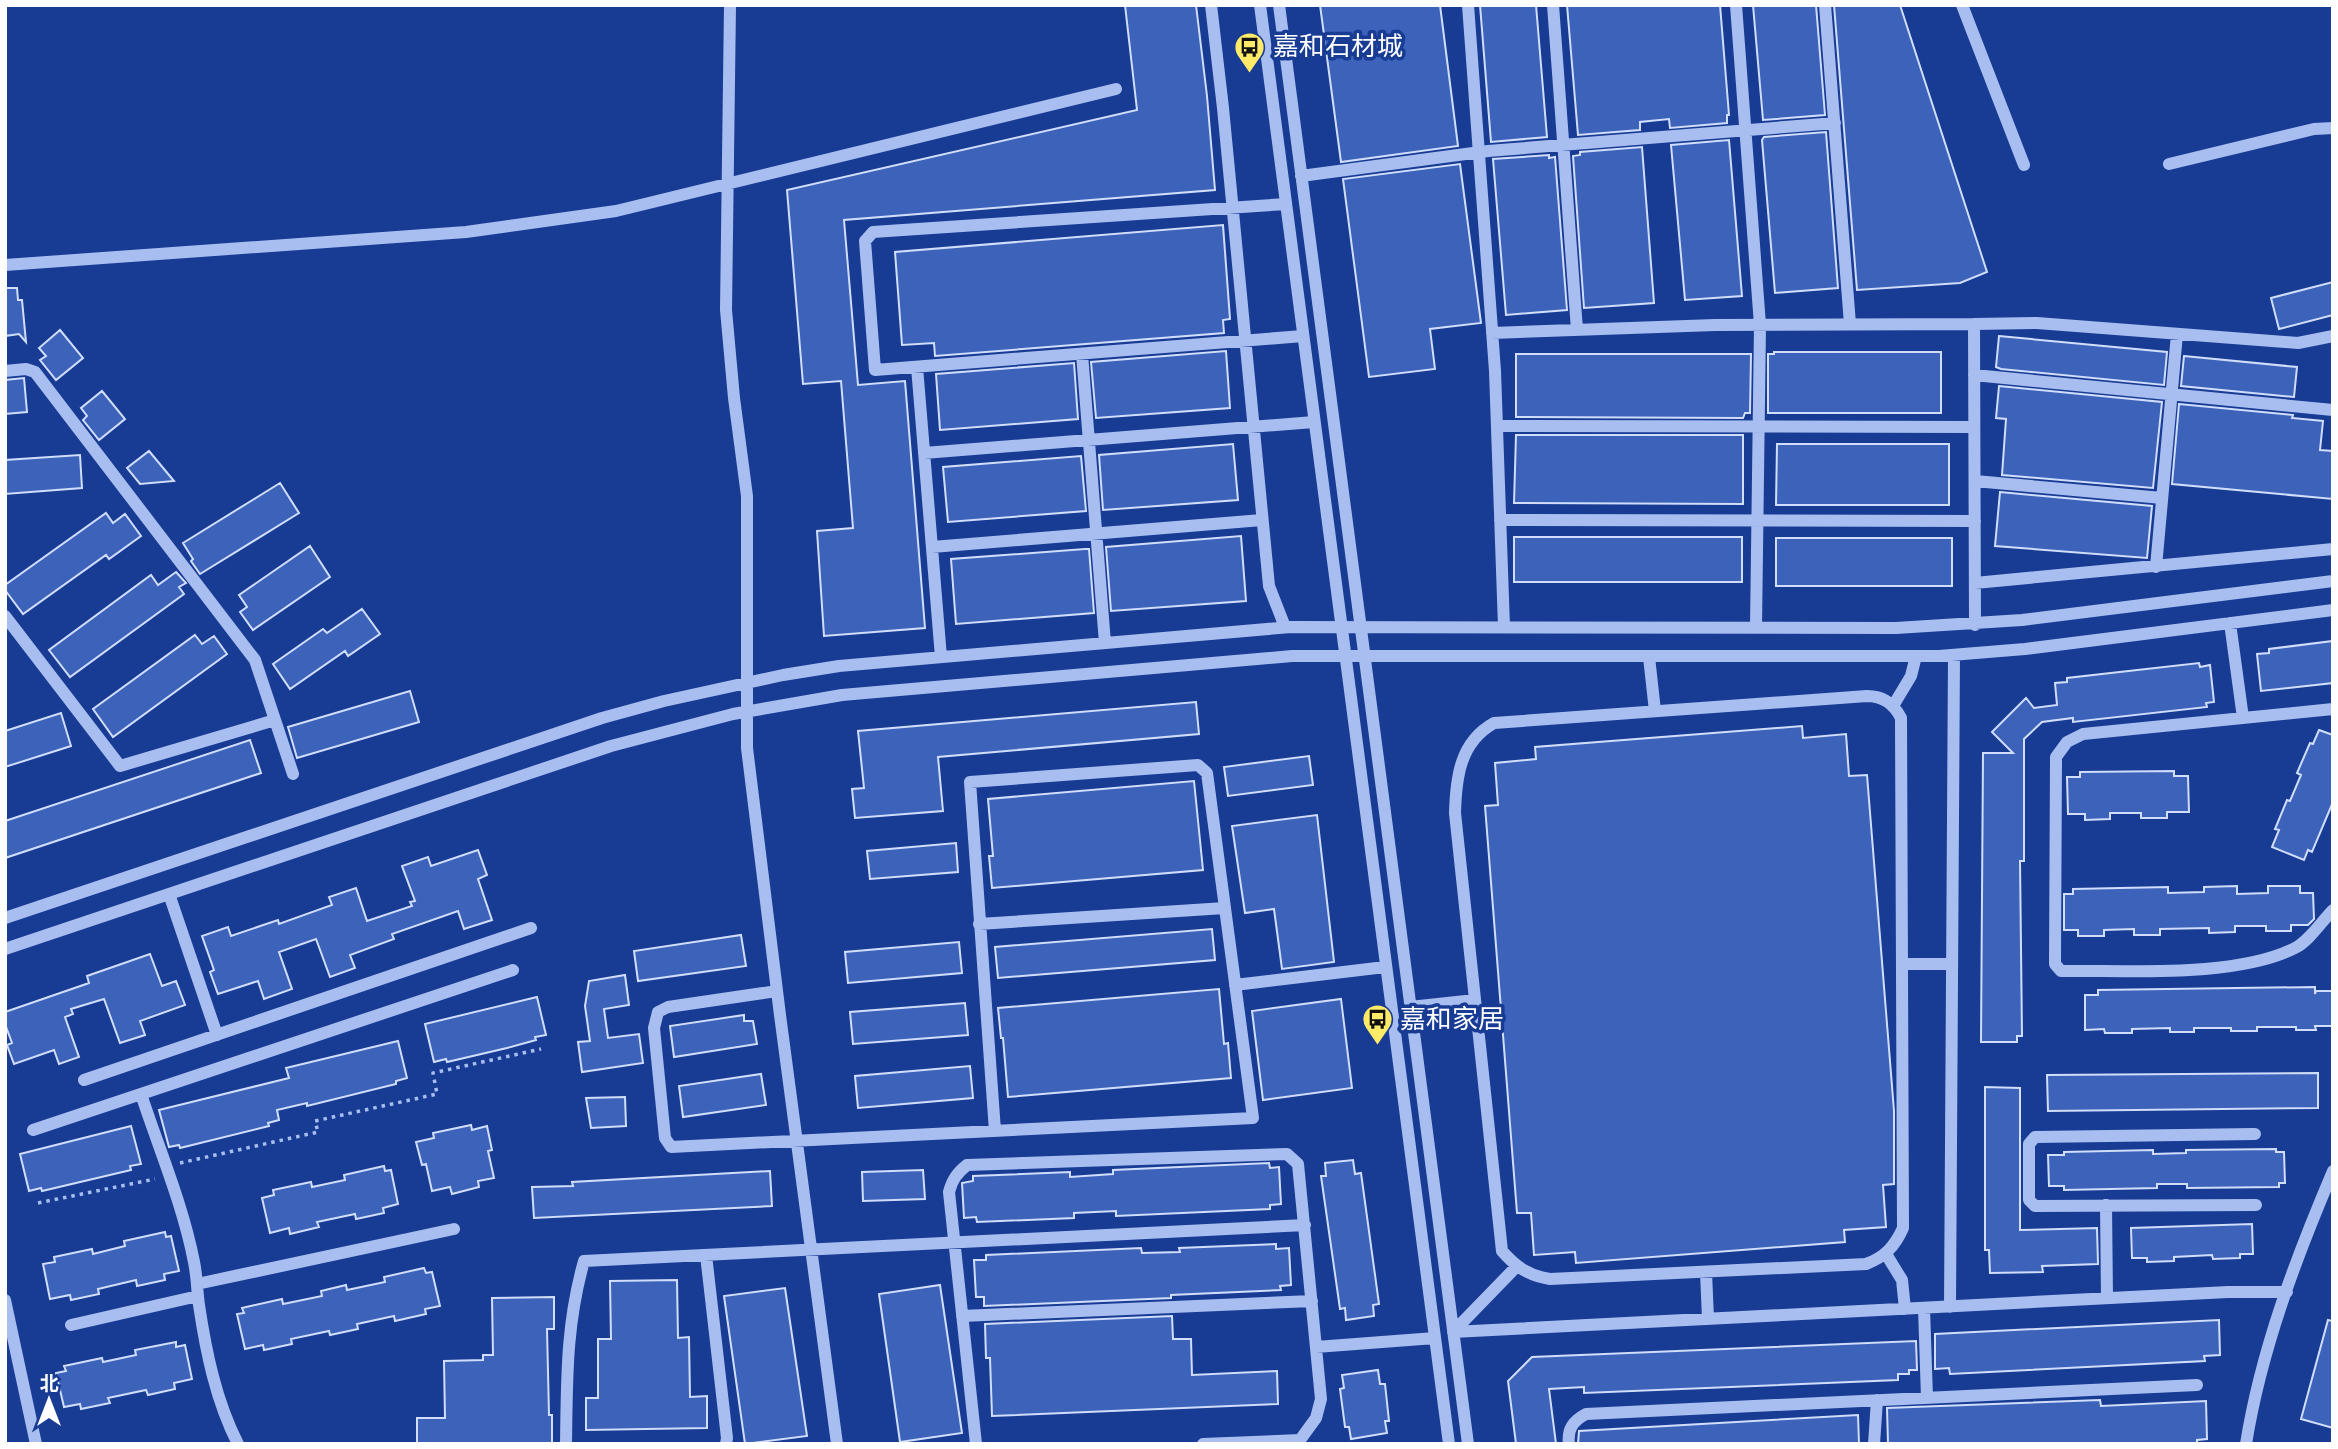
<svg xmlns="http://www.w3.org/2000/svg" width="2338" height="1449" font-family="'Sofia Sans Condensed','Noto Sans SC',sans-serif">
<rect width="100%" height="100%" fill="#183b94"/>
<!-- building -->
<path fill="#3d62ba" stroke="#d0ddfb" stroke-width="2" d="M 1125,5 L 1196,5 L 1207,96 L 1215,190 L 844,220 L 858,385 L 905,381 L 925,628 L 824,636 L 817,531 L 853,528 L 841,381 L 803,384 L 787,190 L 1137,110 Z
M 1320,5 L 1440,5 L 1458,146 L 1341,162 Z
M 1480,5 L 1536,5 L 1547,137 L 1491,142 Z
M 1567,5 L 1720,5 L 1729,115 L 1727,115 L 1727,123 L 1670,128 L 1669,119 L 1640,122 L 1640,130 L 1578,135 Z
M 1753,5 L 1816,5 L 1825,115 L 1763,120 Z
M 1834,5 L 1900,5 L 1987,272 L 1960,283 L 1857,290 Z
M 1826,132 L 1838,288 L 1775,293 L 1762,140 L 1764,137 Z
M 1729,140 L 1742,296 L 1685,300 L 1671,145 Z
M 1642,147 L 1654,303 L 1584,308 L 1573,156 L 1580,155 L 1580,152 Z
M 1549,155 L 1549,158 L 1555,157 L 1567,310 L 1506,315 L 1493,159 Z
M 1460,164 L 1481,323 L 1430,329 L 1435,369 L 1369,377 L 1343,179 Z
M 1223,225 L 1230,319 L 1223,320 L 1224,333 L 935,356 L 934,343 L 902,345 L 895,252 Z
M 2333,282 L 2333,315 L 2279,329 L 2271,298 Z
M 5,288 L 17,288 L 18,300 L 22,300 L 26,342 L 19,334 L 5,336 Z
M 60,330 L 83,358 L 56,380 L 40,360 L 46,356 L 39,348 Z
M 1999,336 L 2167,352 L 2164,385 L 2001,369 L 1996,367 Z
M 1226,351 L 1230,408 L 1096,418 L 1091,362 Z
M 1774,352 L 1941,352 L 1941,413 L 1768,413 L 1768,354 L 1774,354 Z
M 1516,354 L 1751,354 L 1750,413 L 1745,413 L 1743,418 L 1516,417 Z
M 2184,356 L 2297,367 L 2294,397 L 2181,386 Z
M 1074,363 L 1078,419 L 940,430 L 936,374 Z
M 24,378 L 27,412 L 5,414 L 5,380 Z
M 1999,386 L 2162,402 L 2153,488 L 2002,475 L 2006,419 L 1996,418 Z
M 102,391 L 125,419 L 99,440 L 83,420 L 87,416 L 81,408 Z
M 2179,404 L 2293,415 L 2292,418 L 2323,421 L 2320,450 L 2333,451 L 2333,499 L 2172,484 Z
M 1516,435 L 1743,435 L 1743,504 L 1514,503 Z
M 1233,444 L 1238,500 L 1103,510 L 1099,455 Z
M 1777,444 L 1949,444 L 1949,505 L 1776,505 Z
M 149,451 L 174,481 L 140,484 L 127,468 Z
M 80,455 L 82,488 L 5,494 L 5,460 Z
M 1081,456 L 1086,511 L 948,522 L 943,467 Z
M 280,483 L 299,513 L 200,574 L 191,561 L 193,559 L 183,543 Z
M 2000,492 L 2152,506 L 2147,558 L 1995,546 Z
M 106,513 L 113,523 L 125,514 L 141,536 L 109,559 L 106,555 L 23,614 L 5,590 L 5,585 Z
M 1241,536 L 1246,601 L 1111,611 L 1106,547 Z
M 1514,537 L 1742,537 L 1742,582 L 1514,582 Z
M 1776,538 L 1952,538 L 1952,586 L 1776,586 Z
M 310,546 L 330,577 L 253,630 L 240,612 L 247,607 L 239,595 Z
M 1085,549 L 1089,549 L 1094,613 L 956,624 L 951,559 Z
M 176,572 L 186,583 L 179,587 L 184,594 L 70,677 L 49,650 L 151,575 L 158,585 Z
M 362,609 L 380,634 L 348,656 L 345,651 L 290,689 L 273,664 L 323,629 L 327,633 Z
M 195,635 L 202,644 L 214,636 L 227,654 L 113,737 L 93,709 Z
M 2333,641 L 2333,683 L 2261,691 L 2257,654 L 2269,653 L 2269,649 Z
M 2199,663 L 2200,667 L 2210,665 L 2214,702 L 2206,703 L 2207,707 L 2073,722 L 2073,718 L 2042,722 L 2024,739 L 2024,861 L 2020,861 L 2022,1036 L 2017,1036 L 2017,1042 L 1981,1042 L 1983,753 L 2013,753 L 1992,732 L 2026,698 L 2034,708 L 2057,705 L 2055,683 L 2067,682 L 2067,678 Z
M 410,691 L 419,722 L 297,758 L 288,727 Z
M 1196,702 L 1199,734 L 938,757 L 943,811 L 855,818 L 852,789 L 864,788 L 858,731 Z
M 61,713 L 71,746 L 5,767 L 5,731 Z
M 1802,726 L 1803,738 L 1846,734 L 1849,776 L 1867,775 L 1894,1111 L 1894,1184 L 1883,1185 L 1886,1227 L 1844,1230 L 1845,1242 L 1576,1263 L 1575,1252 L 1534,1255 L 1531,1213 L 1517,1213 L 1485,806 L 1498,805 L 1495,763 L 1536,759 L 1535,747 Z
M 2319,730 L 2333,735 L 2333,802 L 2312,852 L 2308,850 L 2304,860 L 2272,847 L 2279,830 L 2275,829 L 2287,800 L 2290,801 L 2301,775 L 2297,773 L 2310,743 L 2313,744 Z
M 250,740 L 261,773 L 5,858 L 5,821 Z
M 1309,756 L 1313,785 L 1228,796 L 1224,767 Z
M 2174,771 L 2174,776 L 2188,776 L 2189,812 L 2167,812 L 2167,818 L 2141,818 L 2141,813 L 2110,813 L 2110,819 L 2085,820 L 2085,814 L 2068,814 L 2067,777 L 2080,777 L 2080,772 Z
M 1194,781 L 1203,870 L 992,888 L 989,856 L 993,856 L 988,799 Z
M 1317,815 L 1334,962 L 1282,969 L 1274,909 L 1245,913 L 1232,826 Z
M 956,843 L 958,872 L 870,879 L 867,851 Z
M 478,850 L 487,875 L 478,879 L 492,920 L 464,929 L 458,911 L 392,934 L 394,939 L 350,955 L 355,968 L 330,977 L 316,939 L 279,952 L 292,989 L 264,999 L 258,981 L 218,994 L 210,972 L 214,970 L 202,936 L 228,927 L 231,936 L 278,920 L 279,924 L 332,905 L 329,897 L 356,888 L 367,921 L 412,906 L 410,902 L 415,901 L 402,866 L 428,857 L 431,866 Z
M 2237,886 L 2237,894 L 2268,893 L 2268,886 L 2300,886 L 2300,893 L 2313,893 L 2314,919 L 2308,925 L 2291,925 L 2291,931 L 2266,931 L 2266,926 L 2235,926 L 2235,932 L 2209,933 L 2209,928 L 2160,929 L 2160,935 L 2134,935 L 2134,929 L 2104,930 L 2104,936 L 2078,936 L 2078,930 L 2064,930 L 2064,894 L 2073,894 L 2073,889 L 2168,887 L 2168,893 L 2204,892 L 2204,887 Z
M 1212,929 L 1215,960 L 998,978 L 995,947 Z
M 741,935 L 746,966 L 638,981 L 634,951 Z
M 959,942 L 962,973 L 848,983 L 845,952 Z
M 150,954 L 162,986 L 176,981 L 185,1005 L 140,1021 L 145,1035 L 120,1043 L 104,999 L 71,1009 L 73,1014 L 65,1017 L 79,1057 L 59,1064 L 54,1050 L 14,1064 L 7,1045 L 12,1043 L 5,1024 L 5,1012 L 89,983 L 87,976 Z
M 625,975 L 629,1005 L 604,1009 L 608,1038 L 639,1034 L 643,1063 L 582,1072 L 578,1042 L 590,1041 L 585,1006 L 589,981 Z
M 2315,987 L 2315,994 L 2316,991 L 2333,991 L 2333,1026 L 2315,1026 L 2316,1030 L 2296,1030 L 2296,1027 L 2257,1027 L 2257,1031 L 2231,1031 L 2231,1028 L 2194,1028 L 2194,1032 L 2170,1032 L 2170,1028 L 2132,1029 L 2132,1033 L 2105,1033 L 2104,1029 L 2085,1030 L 2085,995 L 2098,995 L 2098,990 Z
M 1219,989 L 1224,1044 L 1228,1043 L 1231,1078 L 1008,1097 L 1003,1038 L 1001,1038 L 998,1008 Z
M 537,997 L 546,1035 L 535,1037 L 536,1040 L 507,1048 L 447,1062 L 446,1059 L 434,1062 L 425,1024 Z
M 1341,999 L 1352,1088 L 1263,1100 L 1252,1011 Z
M 965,1003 L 968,1035 L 853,1044 L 850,1012 Z
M 744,1015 L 744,1021 L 753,1021 L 757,1044 L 674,1057 L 670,1026 Z
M 398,1041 L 407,1078 L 396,1081 L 396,1084 L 307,1106 L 307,1103 L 277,1110 L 279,1120 L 268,1123 L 269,1126 L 180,1148 L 179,1145 L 169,1147 L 159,1110 L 289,1078 L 286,1068 Z
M 970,1066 L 973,1098 L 858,1108 L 855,1076 Z
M 2318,1073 L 2318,1108 L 2048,1111 L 2047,1075 Z
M 761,1074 L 766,1105 L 683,1117 L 679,1086 Z
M 1985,1087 L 2020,1088 L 2020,1230 L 2097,1228 L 2098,1264 L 2042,1266 L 2043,1272 L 1990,1273 L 1989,1250 L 1985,1250 Z
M 625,1097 L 626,1126 L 591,1128 L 586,1098 Z
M 471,1125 L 472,1130 L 487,1126 L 492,1150 L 488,1151 L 494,1178 L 478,1181 L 479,1187 L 452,1194 L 450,1187 L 432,1191 L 426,1164 L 422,1165 L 416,1142 L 434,1138 L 433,1133 Z
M 131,1126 L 141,1164 L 130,1166 L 131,1170 L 42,1191 L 41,1188 L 29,1191 L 20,1154 Z
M 2276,1149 L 2276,1152 L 2284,1152 L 2285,1183 L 2279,1183 L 2279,1187 L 2187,1188 L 2187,1184 L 2157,1184 L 2157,1188 L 2064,1190 L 2064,1186 L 2049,1186 L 2048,1155 L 2064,1155 L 2064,1152 L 2153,1150 L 2153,1154 L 2186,1153 L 2186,1150 Z
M 1353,1160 L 1355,1174 L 1361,1173 L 1379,1304 L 1373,1305 L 1374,1316 L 1346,1320 L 1345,1308 L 1340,1309 L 1321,1176 L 1326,1176 L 1325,1163 Z
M 1269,1163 L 1270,1168 L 1279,1167 L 1281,1204 L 1270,1205 L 1270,1209 L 1116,1216 L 1116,1211 L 1074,1213 L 1074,1218 L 977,1222 L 976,1217 L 964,1218 L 962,1183 L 973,1181 L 973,1176 L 1070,1172 L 1070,1177 L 1113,1174 L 1113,1170 Z
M 384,1166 L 385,1171 L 391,1170 L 398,1204 L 383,1208 L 384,1213 L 356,1219 L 355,1214 L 317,1222 L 319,1227 L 290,1234 L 289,1228 L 270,1233 L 262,1198 L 274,1195 L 273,1190 L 311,1182 L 312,1187 L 345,1180 L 344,1175 Z
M 923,1170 L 925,1199 L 863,1201 L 862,1172 Z
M 770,1171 L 772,1206 L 534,1218 L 532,1187 L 573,1186 L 572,1182 Z
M 2252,1224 L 2253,1254 L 2240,1254 L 2240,1258 L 2213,1259 L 2212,1255 L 2174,1257 L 2174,1261 L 2147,1262 L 2147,1258 L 2132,1258 L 2131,1228 Z
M 165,1232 L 166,1237 L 171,1236 L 179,1271 L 164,1274 L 165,1280 L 137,1286 L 136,1280 L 98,1289 L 99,1294 L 71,1300 L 70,1295 L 50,1299 L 43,1264 L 55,1262 L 54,1257 L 92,1249 L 93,1254 L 125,1246 L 124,1241 Z
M 1276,1244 L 1276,1249 L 1289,1248 L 1291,1285 L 1280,1286 L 1281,1290 L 1171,1295 L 1171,1298 L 984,1306 L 984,1297 L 976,1297 L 974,1260 L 986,1260 L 986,1255 L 1141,1248 L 1142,1253 L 1180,1252 L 1179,1248 Z
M 424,1268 L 426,1273 L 432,1272 L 440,1306 L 425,1309 L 426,1314 L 395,1321 L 394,1316 L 357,1324 L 358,1329 L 330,1335 L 329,1331 L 291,1339 L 292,1344 L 264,1350 L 263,1345 L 245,1349 L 237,1314 L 244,1313 L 242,1308 L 282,1299 L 283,1304 L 322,1296 L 321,1291 L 346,1285 L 347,1290 L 385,1282 L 384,1277 Z
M 677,1280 L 678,1338 L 689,1337 L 690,1397 L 707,1396 L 707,1428 L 586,1430 L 586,1398 L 598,1398 L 598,1339 L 611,1339 L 610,1281 Z
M 940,1285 L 962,1433 L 900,1442 L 879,1294 Z
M 785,1288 L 807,1436 L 745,1444 L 724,1296 Z
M 554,1297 L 554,1329 L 547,1329 L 549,1415 L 552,1415 L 552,1444 L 417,1444 L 417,1418 L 445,1418 L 444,1361 L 483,1360 L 483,1355 L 493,1355 L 492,1298 Z
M 1172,1316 L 1173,1339 L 1191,1339 L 1192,1375 L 1277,1371 L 1278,1404 L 992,1416 L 990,1358 L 986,1358 L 985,1324 Z
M 2219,1320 L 2220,1355 L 2204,1356 L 2205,1361 L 1950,1374 L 1949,1368 L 1935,1369 L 1935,1334 Z
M 2328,1320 L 2333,1321 L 2333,1428 L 2301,1419 Z
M 1916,1341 L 1917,1370 L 1909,1370 L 1909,1374 L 1898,1374 L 1898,1380 L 1584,1393 L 1584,1387 L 1549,1389 L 1556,1444 L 1516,1444 L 1508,1381 L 1532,1357 Z
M 176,1342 L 176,1347 L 185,1345 L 192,1379 L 174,1383 L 175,1389 L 148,1395 L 146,1390 L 108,1398 L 110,1403 L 81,1409 L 80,1404 L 64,1407 L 56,1373 L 66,1371 L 64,1366 L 102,1358 L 103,1362 L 136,1355 L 135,1350 Z
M 1378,1370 L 1380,1384 L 1385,1384 L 1389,1421 L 1385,1421 L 1387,1433 L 1351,1439 L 1349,1427 L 1345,1427 L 1340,1389 L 1344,1388 L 1342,1375 Z
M 2100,1400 L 2101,1406 L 2206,1401 L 2207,1439 L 2197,1440 L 2197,1444 L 1888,1444 L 1887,1408 Z
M 1858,1415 L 1859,1444 L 1578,1444 L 1579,1431 Z"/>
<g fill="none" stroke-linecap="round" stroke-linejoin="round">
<!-- path -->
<path stroke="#a9bef0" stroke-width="3.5" stroke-dasharray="3.5 5" stroke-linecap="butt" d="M 180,1163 L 318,1132 L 315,1121 L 437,1094 L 433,1073 L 541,1049
M 38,1203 L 155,1179"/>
<!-- minor -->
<path stroke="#a9bef0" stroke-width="12" d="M 730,5 L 726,310 L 734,398 L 747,496 L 747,748 L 780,1015 L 837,1444
M 1211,5 L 1223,108 L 1269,586 L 1285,627
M 1260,5 L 1449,1444
M 1279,5 L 1468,1444
M 1468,5 L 1495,371 L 1504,627
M 1553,5 L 1577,330
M 1736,5 L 1760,325 L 1756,627
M 1825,5 L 1850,324
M 1962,5 L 2024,165
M 2169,164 L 2314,129 L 2333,128
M 1301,176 L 1488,151 L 1835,123
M 1286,204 L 873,232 L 865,241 L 875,370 L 1303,336
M 5,265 L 466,232 L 616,211 L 1116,89
M 1974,324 L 2037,323 L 2298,343 L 2333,336
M 1492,333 L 1715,325 L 1974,324 L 1975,625
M 1082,354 L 1105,643
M 917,367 L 941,657
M 5,371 L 26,369 L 35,372 L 255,660 L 293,774
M 1974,375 L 2333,410
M 1497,426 L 1974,427
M 924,453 L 1314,422
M 1975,481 L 2162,498
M 1500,520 L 1975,521
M 932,547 L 1262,520
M 2156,567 L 2177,334
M 1975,583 L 2333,549
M 5,616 L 120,766 L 275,720
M 2230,623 L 2243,718
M 1649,657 L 1655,711
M 1867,696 C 1883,696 1894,704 1901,718 L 1903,1228 C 1895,1246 1885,1257 1866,1264 L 1550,1279 C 1529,1276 1516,1267 1502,1251 L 1455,813 C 1456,777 1460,742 1494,723 Z
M 1893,706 L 1911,676 L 1916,656
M 2333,709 L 2083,734 L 2067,742 L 2056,757 L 2055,964 L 2061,971 C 2128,970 2236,978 2295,948 C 2309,941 2322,921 2333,910
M 169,894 L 217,1035
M 5,918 L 602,718 L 664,701 L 783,675 L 839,666 L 1291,627 L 1896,628 L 2022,620 L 2333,581
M 979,924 L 1225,908
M 5,949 L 611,746 L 733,714 L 842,695 L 1292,656 L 1939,656 L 2025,649 L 2333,610
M 1902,964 L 1952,964
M 1235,985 L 1385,967
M 777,991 L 668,1007 L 658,1012 L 654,1028 L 665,1138 L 671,1147 C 865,1138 1059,1128 1253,1118 L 1207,773 L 1198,765 L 970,782 L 995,1131
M 1410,1007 L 1475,1000
M 84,1080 L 531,928
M 141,1094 C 159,1149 183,1205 194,1262 C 197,1276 197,1291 199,1305 C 206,1352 216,1401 238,1444
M 33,1130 L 513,970
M 2255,1134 L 2035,1137 L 2029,1144 L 2029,1200 L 2035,1206 L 2256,1205
M 2106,1205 L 2107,1298
M 1886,1254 L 1902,1280 L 1905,1309
M 706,1255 L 727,1438 L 726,1444
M 1706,1272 L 1708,1319
M 197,1284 L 454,1229
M 5,1300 L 36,1444
M 1950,1307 L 1954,655
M 1924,1308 L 1927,1398
M 962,1316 L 1312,1301
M 71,1325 L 198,1296
M 1453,1332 L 2228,1292 L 2287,1292
M 1453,1332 L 1517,1266
M 1316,1347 L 1435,1338
M 566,1444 C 567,1378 566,1325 584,1261 L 1305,1225
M 976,1444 L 949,1192 C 952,1180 957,1173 967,1165 L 1287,1154 L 1298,1164 L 1321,1399 L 1316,1418 L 1300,1440 L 1203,1444
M 1569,1444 C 1567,1429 1573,1421 1586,1414 L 2197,1385
M 1874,1444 L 1877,1400
M 2246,1444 C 2261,1350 2296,1258 2333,1171"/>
</g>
<!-- icons -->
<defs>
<symbol id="bus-pin" viewBox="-11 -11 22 30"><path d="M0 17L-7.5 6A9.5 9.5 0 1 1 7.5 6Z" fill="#ffeb68" stroke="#183b94"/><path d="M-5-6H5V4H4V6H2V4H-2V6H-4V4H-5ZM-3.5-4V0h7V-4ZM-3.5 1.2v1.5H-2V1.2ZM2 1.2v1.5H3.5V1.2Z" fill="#111"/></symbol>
</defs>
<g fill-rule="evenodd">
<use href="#bus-pin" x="1232" y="30" width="35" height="47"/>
<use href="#bus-pin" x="1360" y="1002" width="35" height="47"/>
</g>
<g text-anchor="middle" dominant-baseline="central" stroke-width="7" stroke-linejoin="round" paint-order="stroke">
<!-- poi labels -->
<g font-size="26" fill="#fff" stroke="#183b94" text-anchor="start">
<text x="1273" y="47">嘉和石材城</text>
<text x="1400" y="1020">嘉和家居</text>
</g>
</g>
<!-- border -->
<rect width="2338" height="1449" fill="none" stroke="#ffffff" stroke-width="14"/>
<!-- north arrow -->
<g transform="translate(49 1400)" stroke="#183b94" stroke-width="5" paint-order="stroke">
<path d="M0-5L12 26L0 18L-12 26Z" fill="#ffffff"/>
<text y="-10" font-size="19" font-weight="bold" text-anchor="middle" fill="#ffffff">北</text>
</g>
</svg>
